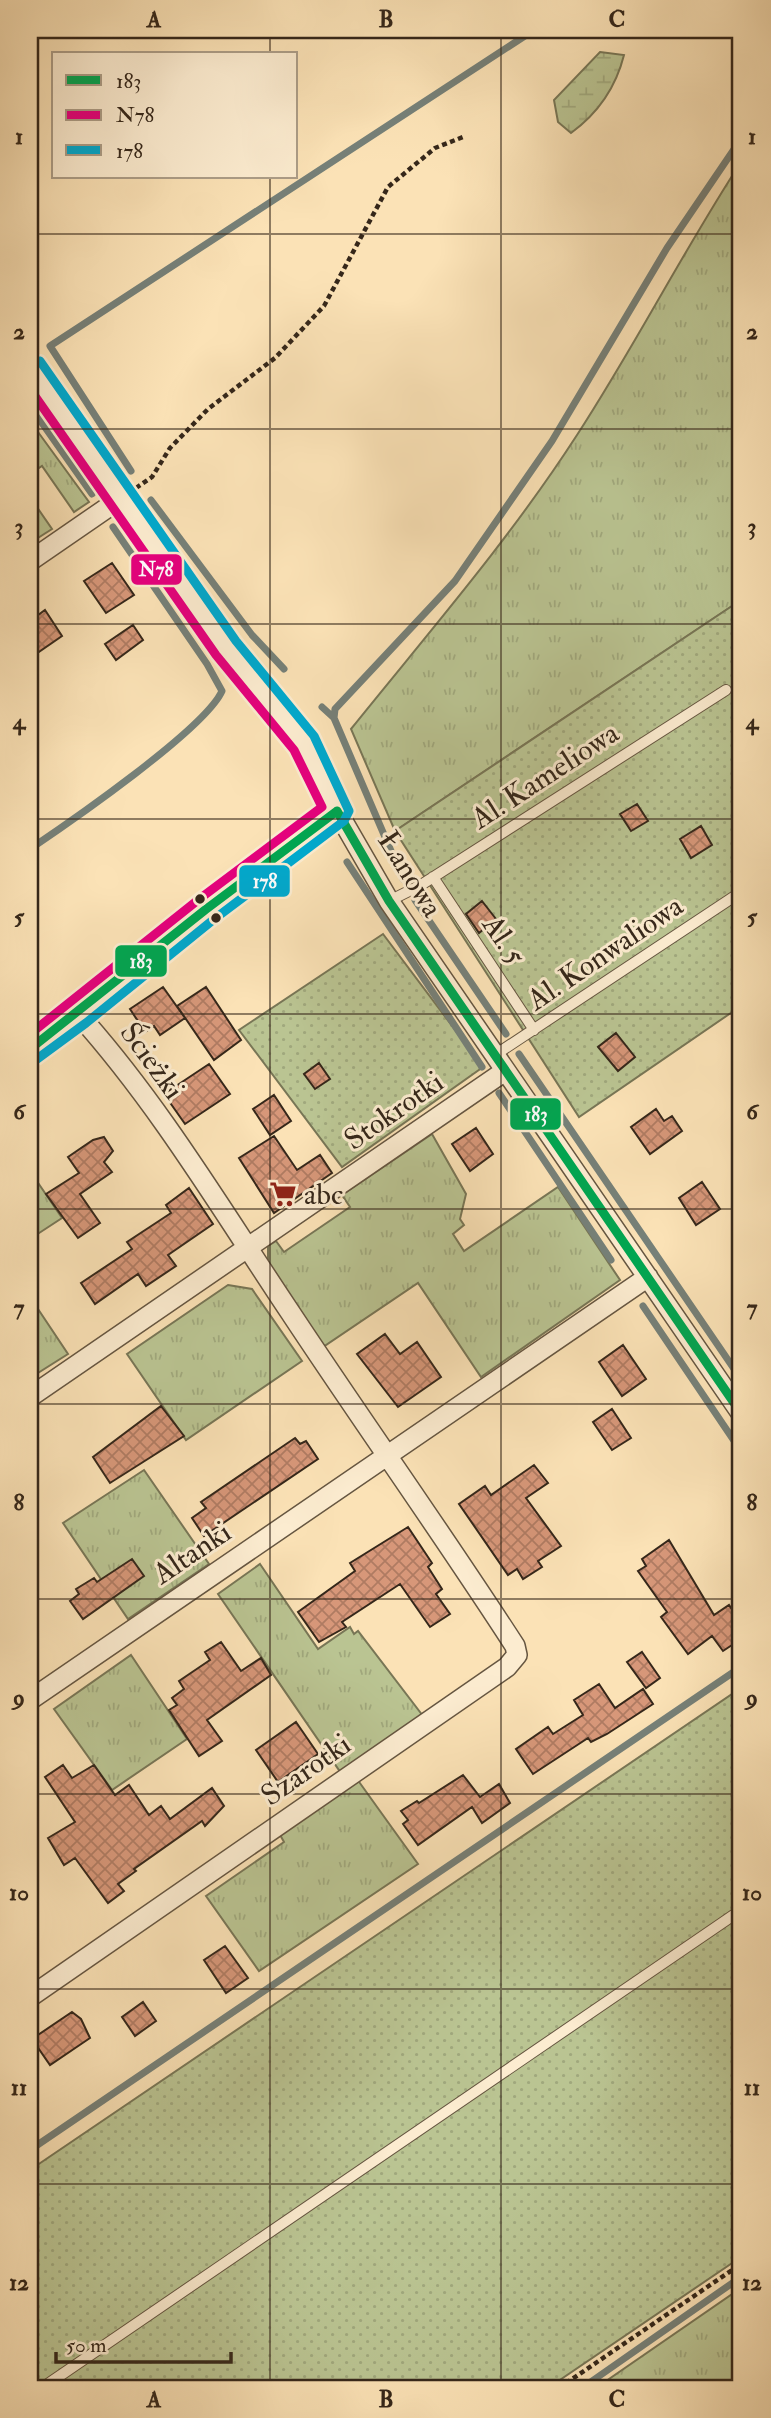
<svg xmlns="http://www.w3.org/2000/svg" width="771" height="2418" font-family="'IM FELL Double Pica',serif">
<defs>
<pattern id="grass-tufts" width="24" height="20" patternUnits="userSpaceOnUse" patternTransform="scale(1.75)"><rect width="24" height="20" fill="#bac492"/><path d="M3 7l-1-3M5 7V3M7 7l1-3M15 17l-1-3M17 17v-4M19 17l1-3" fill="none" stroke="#a0a87d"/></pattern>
<pattern id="wetland-marsh" width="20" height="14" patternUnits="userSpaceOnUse" patternTransform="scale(1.75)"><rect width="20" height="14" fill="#bac492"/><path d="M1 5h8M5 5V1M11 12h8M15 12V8" fill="none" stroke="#a0a87d"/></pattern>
<pattern id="garden-dots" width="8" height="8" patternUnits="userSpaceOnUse" patternTransform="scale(1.75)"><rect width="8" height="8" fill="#bac492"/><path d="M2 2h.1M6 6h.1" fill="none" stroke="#a0a87d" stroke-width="1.8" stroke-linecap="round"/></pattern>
<pattern id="building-cross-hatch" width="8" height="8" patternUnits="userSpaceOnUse" patternTransform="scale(1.75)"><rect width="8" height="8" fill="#d79779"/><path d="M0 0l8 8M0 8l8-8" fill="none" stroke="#af7b62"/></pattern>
</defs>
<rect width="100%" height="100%" fill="#fbe2b6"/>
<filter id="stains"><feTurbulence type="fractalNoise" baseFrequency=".00286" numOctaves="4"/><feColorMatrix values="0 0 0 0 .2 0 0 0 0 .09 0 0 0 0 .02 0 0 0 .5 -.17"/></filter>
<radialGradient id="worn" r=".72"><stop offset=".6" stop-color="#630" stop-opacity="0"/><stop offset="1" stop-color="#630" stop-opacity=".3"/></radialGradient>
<!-- grass -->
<path fill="url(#grass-tufts)" stroke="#787656" stroke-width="2" d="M 741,162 L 741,600 L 395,831 L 351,729 C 429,632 510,539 577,435 C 635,346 683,251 741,162 Z
M 30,421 L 89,502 L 74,512 L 42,466 L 30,474 Z
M 30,497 L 52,529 L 30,543 Z
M 432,1134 L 466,1194 L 460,1219 L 464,1225 L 453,1234 L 464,1251 L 558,1187 L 620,1280 L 481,1377 L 418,1283 L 323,1347 L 268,1262 L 268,1246 L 276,1241 L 284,1252 L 350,1207 L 342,1195 Z
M 30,1171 L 62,1218 L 30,1239 Z
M 228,1285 L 252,1289 L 302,1361 L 186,1440 L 127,1354 Z
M 30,1297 L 68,1354 L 30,1378 Z
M 144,1470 L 209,1564 L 128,1619 L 63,1523 Z
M 260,1564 L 318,1649 L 350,1627 L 354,1634 L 358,1631 L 423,1716 L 341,1773 L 218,1594 Z
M 131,1655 L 187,1739 L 112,1790 L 54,1709 Z
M 357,1779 L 418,1864 L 259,1971 L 206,1896 L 284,1842 L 279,1833 Z
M 741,2288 L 741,2385 L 737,2388 L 596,2388 Z"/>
<!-- wetland -->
<path fill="url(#wetland-marsh)" stroke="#787656" stroke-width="2" d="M 600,52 L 624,55 C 616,87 597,114 571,133 L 558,122 L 554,100 Z"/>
<!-- garden -->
<path fill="url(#garden-dots)" stroke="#787656" stroke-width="2" d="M 741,600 L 741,1006 L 579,1117 L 395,831 Z
M 383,934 L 483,1067 L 342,1167 L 239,1030 Z
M 741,1688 L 741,2257 L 548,2388 L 30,2388 L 30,2170 Z"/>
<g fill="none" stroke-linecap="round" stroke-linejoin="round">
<!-- stream -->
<path stroke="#768078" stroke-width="7" d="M 30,406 L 92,494
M 131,471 L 50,346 L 534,30
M 151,500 L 252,635 L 284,669
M 322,707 L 334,718
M 30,849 C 70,822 205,729 222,691 L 207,664 L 113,527
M 347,862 L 482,1067
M 403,879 L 334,718 L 335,709 L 455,581 L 552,441 L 667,248 L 741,139
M 415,900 L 506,1034
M 519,1054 L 741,1379
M 499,1093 L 611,1260
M 643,1306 L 741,1451
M 30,2150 L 741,1667
M 582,2388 L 741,2277"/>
</g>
<!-- building -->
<path fill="url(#building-cross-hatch)" stroke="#35271a" stroke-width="2" d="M 112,563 L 134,595 L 106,613 L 84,581 Z
M 45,610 L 62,636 L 30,658 L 30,621 Z
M 133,625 L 143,640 L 116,660 L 105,644 Z
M 637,804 L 648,821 L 631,831 L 620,814 Z
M 701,826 L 712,845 L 691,858 L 680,839 Z
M 482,901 L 496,919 L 479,933 L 466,914 Z
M 163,987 L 185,1018 L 160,1035 L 154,1026 L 145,1032 L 130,1009 Z
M 206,987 L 241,1040 L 214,1060 L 177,1006 Z
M 616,1033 L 635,1057 L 618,1071 L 598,1047 Z
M 319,1063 L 330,1079 L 315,1089 L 304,1074 Z
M 209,1064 L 230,1094 L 185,1124 L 164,1094 Z
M 274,1095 L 291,1121 L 270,1135 L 253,1109 Z
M 656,1109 L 664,1121 L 672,1116 L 682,1131 L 650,1154 L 631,1127 Z
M 476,1128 L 493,1154 L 470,1171 L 452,1144 Z
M 274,1136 L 297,1170 L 320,1155 L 332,1173 L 274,1213 L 239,1158 Z
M 104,1137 L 113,1151 L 104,1162 L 112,1172 L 80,1194 L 100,1223 L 78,1238 L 46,1194 L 79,1173 L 68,1157 L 93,1140 Z
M 702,1182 L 720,1209 L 696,1225 L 679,1198 Z
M 189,1188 L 213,1224 L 168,1255 L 176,1266 L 146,1286 L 138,1274 L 95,1304 L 81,1283 L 132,1249 L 127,1242 L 171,1213 L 166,1205 Z
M 385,1334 L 400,1354 L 417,1342 L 441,1377 L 398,1407 L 357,1354 Z
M 623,1345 L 646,1379 L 622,1396 L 599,1362 Z
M 161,1406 L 184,1436 L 110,1483 L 93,1457 Z
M 612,1409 L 631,1438 L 612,1450 L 593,1422 Z
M 295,1438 L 300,1444 L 306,1441 L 318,1459 L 204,1536 L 192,1518 L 206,1508 L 201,1502 Z
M 534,1465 L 548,1483 L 526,1498 L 561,1546 L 538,1561 L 542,1567 L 523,1579 L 517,1569 L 508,1575 L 459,1504 L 485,1486 L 491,1495 Z
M 408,1527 L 432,1563 L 428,1567 L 442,1589 L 436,1594 L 450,1614 L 430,1627 L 400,1584 L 342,1622 L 346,1627 L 319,1642 L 298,1612 L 355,1571 L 350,1563 Z
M 669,1540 L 714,1615 L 729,1605 L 741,1623 L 741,1639 L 723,1651 L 712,1636 L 688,1654 L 661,1617 L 667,1612 L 638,1571 L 646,1566 L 642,1559 Z
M 132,1559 L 144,1576 L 83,1619 L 70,1601 L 79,1594 L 76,1589 L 94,1578 L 97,1582 Z
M 221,1642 L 241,1671 L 261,1658 L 271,1675 L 207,1720 L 222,1741 L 199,1756 L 169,1710 L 177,1705 L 172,1698 L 184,1689 L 179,1681 L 210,1660 L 205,1652 Z
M 642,1652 L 660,1678 L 646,1688 L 627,1662 Z
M 599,1684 L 615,1708 L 643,1689 L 653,1704 L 607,1734 L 591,1742 L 588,1738 L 533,1774 L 516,1749 L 548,1727 L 553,1734 L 583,1715 L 574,1700 Z
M 296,1722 L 318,1754 L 278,1782 L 256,1750 Z
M 63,1765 L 72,1778 L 94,1765 L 115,1795 L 129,1785 L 149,1815 L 161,1806 L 170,1819 L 212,1788 L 224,1806 L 205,1826 L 202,1821 L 134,1869 L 136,1871 L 118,1884 L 124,1891 L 108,1903 L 75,1858 L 64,1865 L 48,1838 L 75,1822 L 45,1777 Z
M 463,1775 L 480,1797 L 499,1784 L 510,1803 L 482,1823 L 472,1807 L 418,1845 L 403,1824 L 408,1820 L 401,1811 L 417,1801 L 419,1803 Z
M 225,1946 L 248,1978 L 226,1993 L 204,1960 Z
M 143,2002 L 156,2021 L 135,2036 L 122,2017 Z
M 72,2012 L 81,2019 L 90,2038 L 50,2065 L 32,2039 Z"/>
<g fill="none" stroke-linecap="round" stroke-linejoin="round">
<defs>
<path id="lane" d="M 433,877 L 534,1030
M 389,901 L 421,885 L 726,690
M 495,1055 L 741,892
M 42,2388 L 741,1910"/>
<path id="street" d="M 30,368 L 226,648 L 304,743 L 337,811 L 389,901 L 741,1413
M 30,561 L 120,499
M 30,1049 L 78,1014 L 205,910 L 337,811
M 30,1397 L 505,1071
M 30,1700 L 648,1277
M 30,1997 L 507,1667 L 517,1655 L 515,1646 C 442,1533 364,1424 290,1312 C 223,1212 159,1104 78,1014"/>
</defs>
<!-- lane casing -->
<use href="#lane" stroke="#665641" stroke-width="12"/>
<!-- street casing -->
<use href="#street" stroke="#665641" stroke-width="22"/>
<!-- path -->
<path stroke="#35271a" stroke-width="4.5" stroke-dasharray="5 3.5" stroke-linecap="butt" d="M 136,488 L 152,477 L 170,448 L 208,409 L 275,358 L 324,306 L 388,187 L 435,148 L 463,137
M 559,2388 L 741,2264"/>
<!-- lane -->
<use href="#lane" stroke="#fcecd0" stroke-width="10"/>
<!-- street -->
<use href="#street" stroke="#fcecd0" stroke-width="19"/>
<defs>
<path id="bus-1" d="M 337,811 L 389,901 L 741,1413
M 30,1049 L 205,910 L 337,811"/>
<path id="bus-2" d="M 30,389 L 216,655 L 294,750 L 322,807 L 198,900 L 30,1034"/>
<path id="bus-3" d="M 37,1059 L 86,1023 L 213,920 L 344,821 L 349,811 L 314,736 L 236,641 L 40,361"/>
</defs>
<!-- bus-1 casing -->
<use href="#bus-1" stroke="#fcecd0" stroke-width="14"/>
<!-- bus-2 casing -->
<use href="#bus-2" stroke="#fcecd0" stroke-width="14"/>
<!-- bus-3 casing -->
<use href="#bus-3" stroke="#fcecd0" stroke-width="14"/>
<!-- bus-1 -->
<use href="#bus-1" stroke="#00a651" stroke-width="9"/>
<!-- bus-2 -->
<use href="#bus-2" stroke="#e5007d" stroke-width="9"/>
<!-- bus-3 -->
<use href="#bus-3" stroke="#00a9ce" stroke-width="9"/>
</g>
<!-- grid -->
<path fill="none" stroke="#35271a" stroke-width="2" stroke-opacity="0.55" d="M 270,30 L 270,54M 501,30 L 501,2388M 270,177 L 270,2388M 30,234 L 741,234M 30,429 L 741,429M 30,624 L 741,624M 30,819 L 741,819M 30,1014 L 741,1014M 30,1209 L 741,1209M 30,1404 L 741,1404M 30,1599 L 741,1599M 30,1794 L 741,1794M 30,1989 L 741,1989M 30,2184 L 741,2184"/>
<!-- icons -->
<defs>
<symbol id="supermarket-bare" viewBox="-9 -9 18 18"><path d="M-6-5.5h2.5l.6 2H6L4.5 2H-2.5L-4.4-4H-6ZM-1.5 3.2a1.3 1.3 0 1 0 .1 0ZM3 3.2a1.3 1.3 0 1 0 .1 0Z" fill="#8f2418" stroke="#fcecd0" stroke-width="2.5" paint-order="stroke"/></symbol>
</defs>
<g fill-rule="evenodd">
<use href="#supermarket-bare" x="264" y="1175" width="38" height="38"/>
</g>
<!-- markers -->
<g fill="#35271a" stroke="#fcecd0" stroke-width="2.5">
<circle cx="200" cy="899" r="6"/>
<circle cx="216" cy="918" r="6"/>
</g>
<g text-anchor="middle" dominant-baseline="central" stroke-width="6" stroke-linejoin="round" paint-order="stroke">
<!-- street labels -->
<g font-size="30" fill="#35271a" stroke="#fcecd0">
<text transform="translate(545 776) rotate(-33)">Al. Kameliowa</text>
<text transform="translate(410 874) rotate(58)">Łanowa</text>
<text transform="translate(504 940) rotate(56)">Al. 5</text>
<text transform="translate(605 953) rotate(-34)">Al. Konwaliowa</text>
<text transform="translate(152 1061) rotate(54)">Ścieżki</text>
<text transform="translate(394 1111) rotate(-35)">Stokrotki</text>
<text transform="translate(192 1553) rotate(-34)">Altanki</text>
<text transform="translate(306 1770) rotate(-35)">Szarotki</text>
</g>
<!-- poi labels -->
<g font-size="30" fill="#35271a" stroke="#fcecd0" text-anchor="start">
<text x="304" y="1194">abc</text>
</g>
</g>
<g stroke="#fcecd0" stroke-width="2.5">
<rect x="130" y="553" width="53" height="33" rx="7" fill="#e5007d"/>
<rect x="238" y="864" width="53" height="34" rx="7" fill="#00a9ce"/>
<rect x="114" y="944" width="54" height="34" rx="7" fill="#00a651"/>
<rect x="509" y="1097" width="53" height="34" rx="7" fill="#00a651"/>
</g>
<g font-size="19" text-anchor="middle" font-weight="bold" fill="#fff">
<text x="156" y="576">N78</text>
<text x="265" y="888">178</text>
<text x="141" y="968">183</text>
<text x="536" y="1121">183</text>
</g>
<!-- margin -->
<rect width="771" height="2418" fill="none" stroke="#fbe2b6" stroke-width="77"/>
<!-- legend -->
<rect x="52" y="52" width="245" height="126" fill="#fcecd0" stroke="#ac9d87" stroke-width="2"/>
<rect x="66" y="75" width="35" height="10" fill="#00a651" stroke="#ac9d87" stroke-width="2"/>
<text x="116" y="88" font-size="21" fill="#35271a">183</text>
<rect x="66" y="110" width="35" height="10" fill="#e5007d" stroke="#ac9d87" stroke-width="2"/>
<text x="116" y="122" font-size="21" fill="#35271a">N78</text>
<rect x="66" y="145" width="35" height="10" fill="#00a9ce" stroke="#ac9d87" stroke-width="2"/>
<text x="116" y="158" font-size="21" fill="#35271a">178</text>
<!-- scale -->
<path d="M56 2352v10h175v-10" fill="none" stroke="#35271a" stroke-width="3.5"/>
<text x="66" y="2352" font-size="21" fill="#35271a" stroke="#fcecd0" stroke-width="5" paint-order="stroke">50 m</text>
<rect x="38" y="38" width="694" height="2342" fill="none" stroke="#35271a" stroke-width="2.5"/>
<g font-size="23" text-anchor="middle" font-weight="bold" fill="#35271a">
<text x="154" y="27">A</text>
<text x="386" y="27">B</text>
<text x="617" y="27">C</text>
<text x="19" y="144">1</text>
<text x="752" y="144">1</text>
<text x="19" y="339">2</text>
<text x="752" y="339">2</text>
<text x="19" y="534">3</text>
<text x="752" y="534">3</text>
<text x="19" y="729">4</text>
<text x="752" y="729">4</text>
<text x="19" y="924">5</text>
<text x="752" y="924">5</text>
<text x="19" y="1119">6</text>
<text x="752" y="1119">6</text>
<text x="19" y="1315">7</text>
<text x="752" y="1315">7</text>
<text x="19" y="1510">8</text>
<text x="752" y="1510">8</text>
<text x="19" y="1705">9</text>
<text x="752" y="1705">9</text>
<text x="19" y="1900">10</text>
<text x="752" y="1900">10</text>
<text x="19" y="2095">11</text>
<text x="752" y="2095">11</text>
<text x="19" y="2290">12</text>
<text x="752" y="2290">12</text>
<text x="154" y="2407">A</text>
<text x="386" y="2407">B</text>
<text x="617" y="2407">C</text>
</g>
<rect width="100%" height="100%" filter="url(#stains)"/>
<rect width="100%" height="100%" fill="url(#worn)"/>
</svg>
